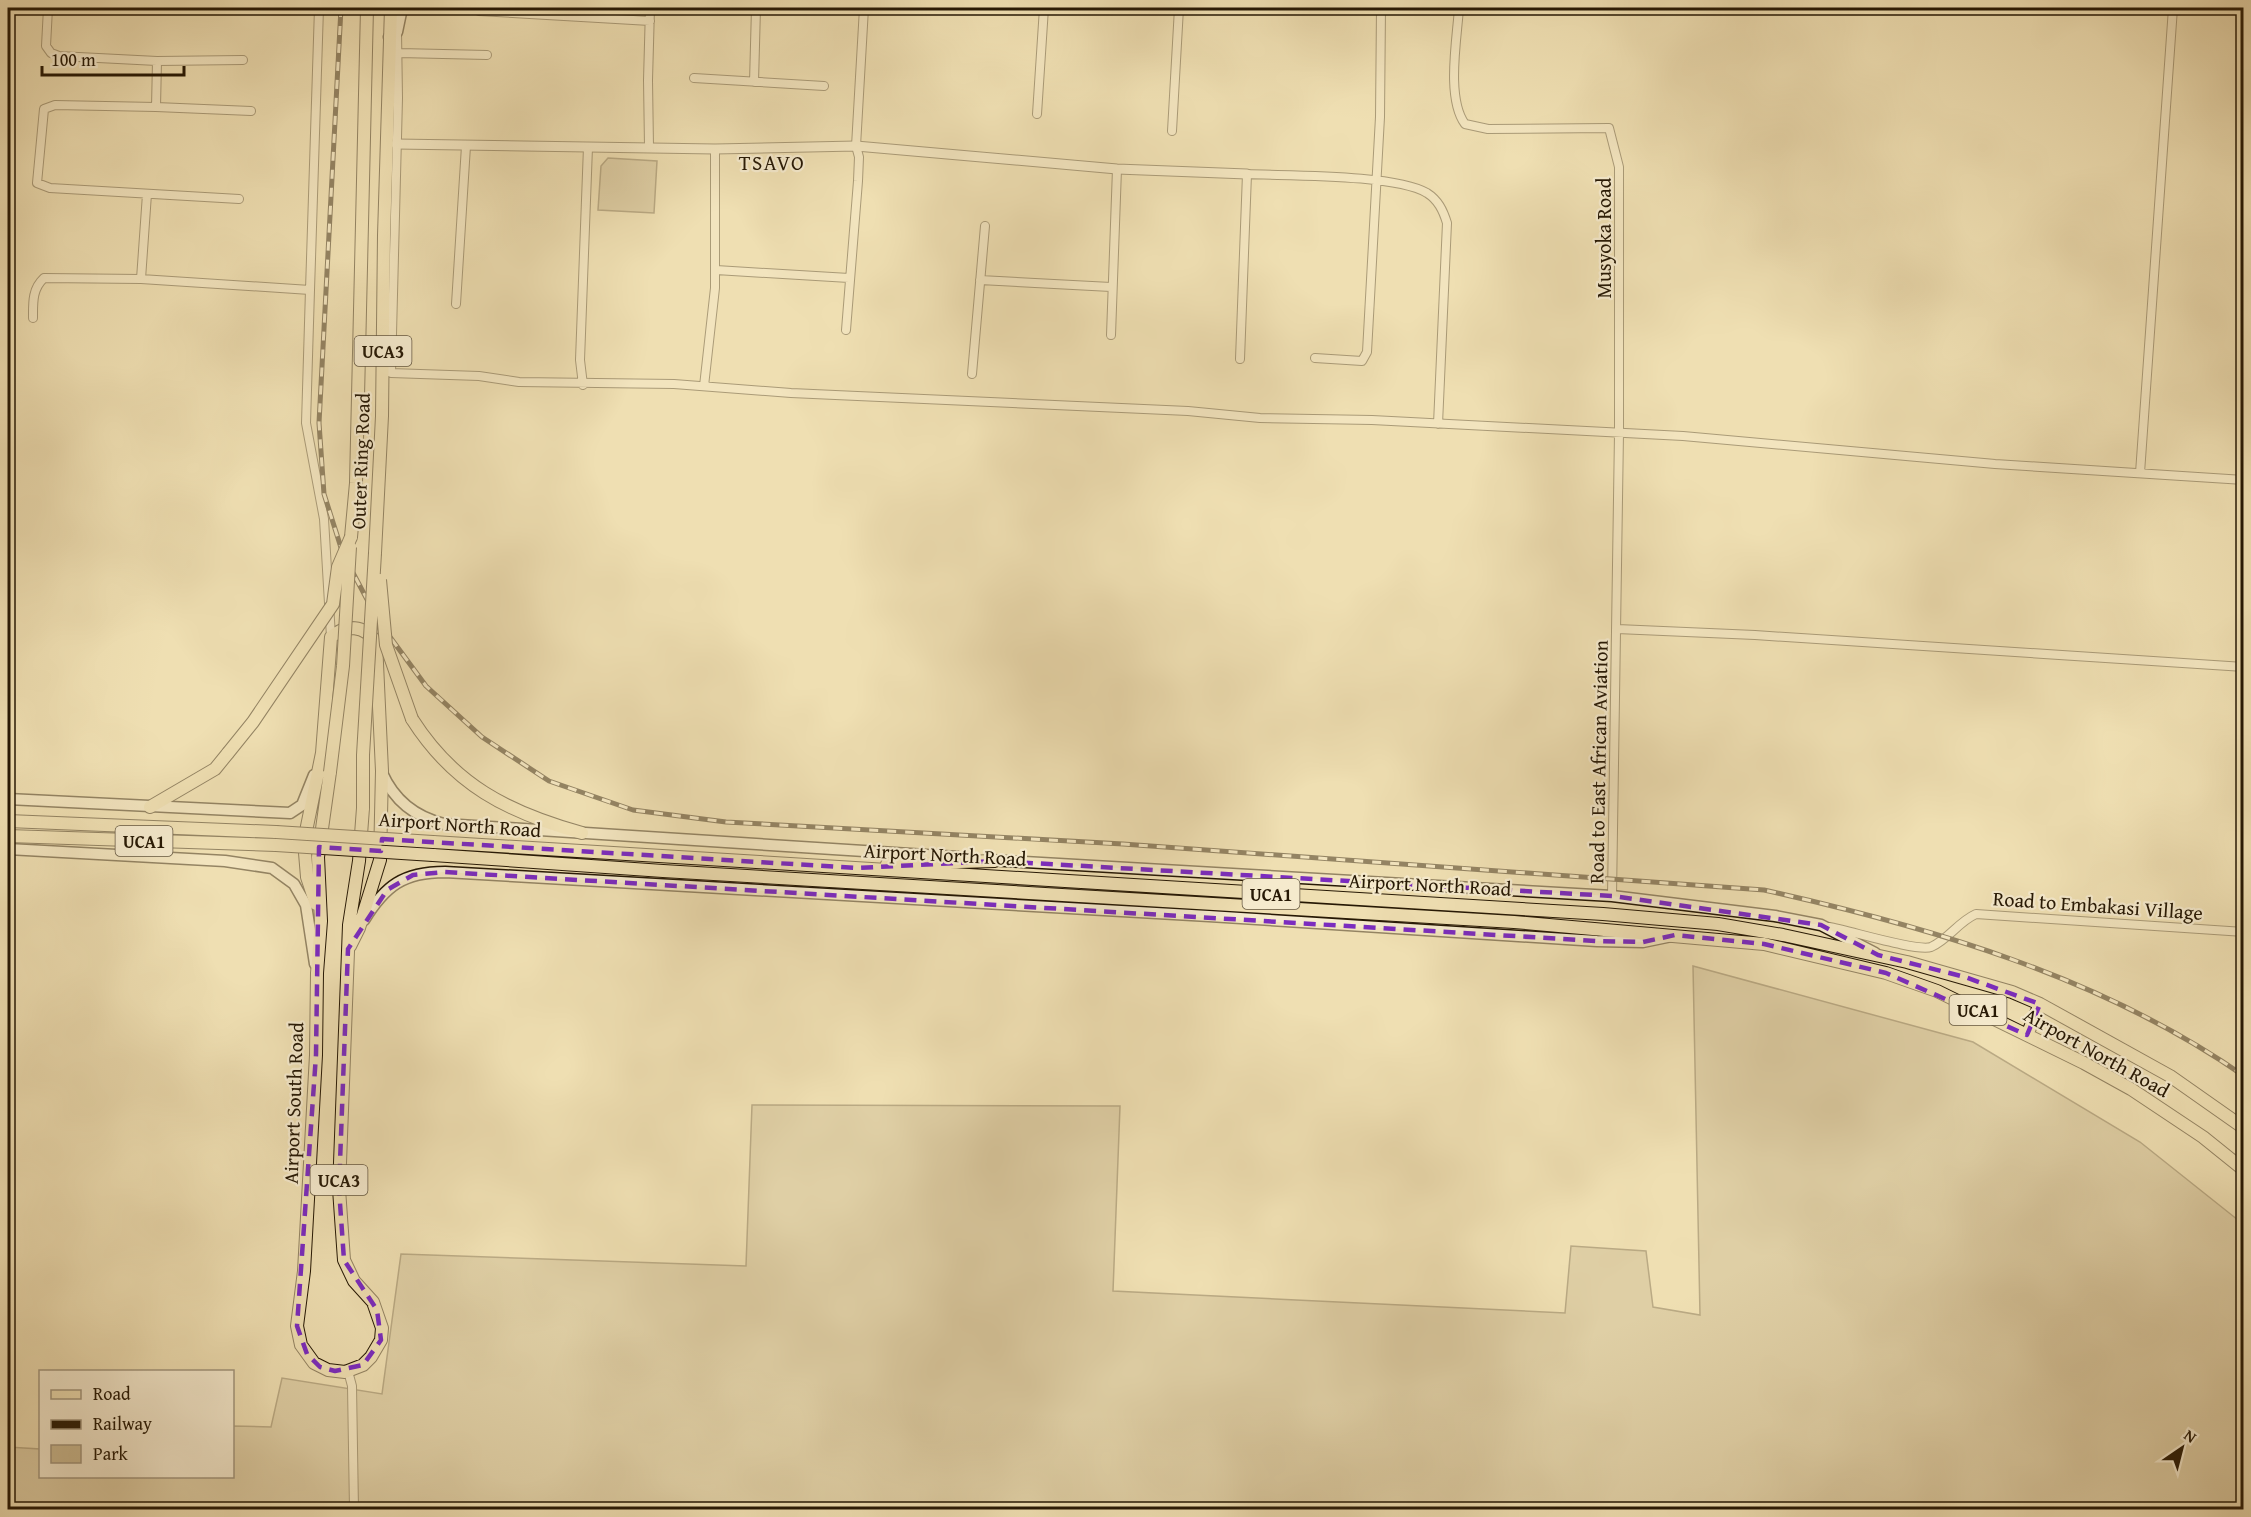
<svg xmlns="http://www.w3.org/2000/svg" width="2251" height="1517" font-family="'Gentium Book Plus',serif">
<rect width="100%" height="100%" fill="#efdfb2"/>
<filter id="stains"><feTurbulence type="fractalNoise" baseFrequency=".00333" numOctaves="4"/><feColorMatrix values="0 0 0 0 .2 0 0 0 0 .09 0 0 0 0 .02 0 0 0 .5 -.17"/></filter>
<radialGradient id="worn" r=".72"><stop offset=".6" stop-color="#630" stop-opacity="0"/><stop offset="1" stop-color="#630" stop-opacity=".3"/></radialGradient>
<!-- green -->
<path fill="#cdbd94" stroke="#7a6a4c" stroke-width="1.5" d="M 608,158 L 657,161 L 654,213 L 598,210 L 601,166 Z
M 1693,966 L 1973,1042 L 2140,1142 L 2243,1224 L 2243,1509 L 8,1510 L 8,1447 L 40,1449 L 40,1476 L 232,1476 L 233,1426 L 271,1427 L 282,1378 L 382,1394 L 401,1254 L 746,1266 L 752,1105 L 1120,1106 L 1113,1291 L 1565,1313 L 1571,1246 L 1646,1251 L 1653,1307 L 1700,1315 Z"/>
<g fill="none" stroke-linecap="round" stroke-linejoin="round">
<defs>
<path id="minor" d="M 48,8 L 46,46 L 51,53 L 59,56 L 157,61 L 243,60
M 1459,8 C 1457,39 1446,98 1465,124 L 1488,129 L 1609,128 L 1619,167 L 1619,433 L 1612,896
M 479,11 L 650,21
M 397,32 L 398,98 L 391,373 L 479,376 L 519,382 L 674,384 L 791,393 L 1188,411 L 1260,418 L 1372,420 L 1683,436 L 1995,464 L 2244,480
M 399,53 L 487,55
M 157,61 L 156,107 L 55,105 L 44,109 L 37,183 L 50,188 L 239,199
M 694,78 L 824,86
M 754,82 L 756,8
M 156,107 L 251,111
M 1037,114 L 1044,8
M 1172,131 L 1179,8
M 649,147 L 648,80 L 650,8
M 716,270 L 849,278
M 141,279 L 147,194
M 980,280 L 1111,287
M 310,290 L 306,423 L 324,519 L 331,637
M 456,304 L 466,146
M 33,318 C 33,303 32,289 44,278 L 141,279 L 310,290 L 319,8
M 846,330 L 858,181 L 859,157 L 856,146 L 864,8
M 1111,335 L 1117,169
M 1315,358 L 1362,361 L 1367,352 L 1380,117 L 1381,8
M 1240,359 L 1247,174 C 1288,176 1395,174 1427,193 C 1438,200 1443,210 1447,223 L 1438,424
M 972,374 L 985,226
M 583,385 L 580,360 L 588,147
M 704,386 L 715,288 L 715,149
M 2140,473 L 2173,8
M 1617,629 L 1755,635 L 2244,667
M 1829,927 C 1848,930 1917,952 1931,947 C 1949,939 1958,922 1976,914 L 2244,932
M 348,1371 L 352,1386 L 354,1510"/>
<path id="tertiary" d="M 396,144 L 715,149 L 856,146 L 1117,169 L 1247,174"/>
<path id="secondary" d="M 389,37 L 397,32 L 402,8
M 382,773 C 394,800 415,817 444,824 L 958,857
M 8,799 L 290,813 L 302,805 L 314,775
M 8,849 L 225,861 L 272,868 L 294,884 L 306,905 L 315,964
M 989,860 L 1612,896 L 1775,916 L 1821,925 L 1875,953
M 364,920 C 385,886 403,872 445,872 L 1209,916 L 1597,941 L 1643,942 L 1672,936"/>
<path id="primary" d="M 351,537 L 356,483 L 367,8
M 375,553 L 382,416 L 384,235 L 391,8
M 412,719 C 454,785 507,812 582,833
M 330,772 L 318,857 L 321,921 L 317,973 L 316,1055 L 304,1271 L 297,1326 L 301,1345 L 314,1363 L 328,1370 L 345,1372 L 363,1365 L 371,1357 L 381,1340 L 382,1328 L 373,1302 L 354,1281 L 344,1260 L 339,1189 L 349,925 L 359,861 L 363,808
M 150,807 L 215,769 L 228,753
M 8,821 L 276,832
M 8,836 L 276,845
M 433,842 L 1603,914 L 1718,924 L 1783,935 L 1907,962 L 2012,992 L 2040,1004 L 2170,1076 L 2244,1128
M 433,855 L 663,871 L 1514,922 L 1764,944 L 1886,973 L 1937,991 L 2084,1063 L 2131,1089 L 2203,1137 L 2244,1170
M 887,864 L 995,861
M 316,904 L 307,877 L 304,841 L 322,753 L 331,637 C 346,624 364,625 376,642 L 382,771 L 380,860 L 359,928 L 350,946
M 2027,1035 L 2040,1004"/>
</defs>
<!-- minor casing -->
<use href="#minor" stroke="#584a30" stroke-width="10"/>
<!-- tertiary casing -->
<use href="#tertiary" stroke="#584a30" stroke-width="11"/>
<!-- secondary casing -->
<use href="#secondary" stroke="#261804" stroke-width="13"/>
<!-- primary casing -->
<use href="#primary" stroke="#261804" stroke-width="14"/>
<!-- minor -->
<use href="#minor" stroke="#f5eacd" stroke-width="8"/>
<!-- tertiary -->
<use href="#tertiary" stroke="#f5eacd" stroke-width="9"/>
<!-- secondary -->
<use href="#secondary" stroke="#f5eacd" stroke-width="10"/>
<!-- primary -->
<use href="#primary" stroke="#efdfb2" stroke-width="12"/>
<defs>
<path id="rail" d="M 341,8 L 319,423 L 324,494 L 343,554 L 379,622 L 426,686 L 482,737 L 549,781 L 633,810 L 726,822 L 1123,844 L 1764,890 C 1930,927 2102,977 2244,1076"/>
</defs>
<!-- rail casing -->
<use href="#rail" stroke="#261804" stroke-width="5"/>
<!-- rail -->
<use href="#rail" stroke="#f5eacd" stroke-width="3" stroke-dasharray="9" stroke-linecap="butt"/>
<defs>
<path id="primary-bridge" d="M 380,580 L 386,645 L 412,719
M 228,753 L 253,722 L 333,604 L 338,567 L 351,537
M 330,772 L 343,666 L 350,547
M 363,808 L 363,755 L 375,553
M 276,832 L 433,842
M 276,845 L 433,855"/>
</defs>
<!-- primary-bridge casing -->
<use href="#primary-bridge" stroke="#261804" stroke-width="14" stroke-linecap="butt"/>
<!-- primary-bridge -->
<use href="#primary-bridge" stroke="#efdfb2" stroke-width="12"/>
</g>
<!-- marked area -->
<path d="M0 0H2251V1517H0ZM 382,839 L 857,868 L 995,861 L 1612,896 L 1821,925 L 1878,955 L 1965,977 L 2040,1004 L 2027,1035 L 1886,973 L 1764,944 L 1675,935 L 1643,942 L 1597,941 L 445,872 L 413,875 L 387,890 L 348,949 L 339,1189 L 344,1260 L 377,1310 L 381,1340 L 363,1365 L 335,1371 L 320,1367 L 307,1354 L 297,1326 L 316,1055 L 319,847 L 381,851 Z" fill="#efdfb2" fill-opacity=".55" fill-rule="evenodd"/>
<path fill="none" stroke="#7b2cbf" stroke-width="4.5" stroke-dasharray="12 8" stroke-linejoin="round" d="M 382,839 L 857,868 L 995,861 L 1612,896 L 1821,925 L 1878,955 L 1965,977 L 2040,1004 L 2027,1035 L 1886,973 L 1764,944 L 1675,935 L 1643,942 L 1597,941 L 445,872 L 413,875 L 387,890 L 348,949 L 339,1189 L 344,1260 L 377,1310 L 381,1340 L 363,1365 L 335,1371 L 320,1367 L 307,1354 L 297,1326 L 316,1055 L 319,847 L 381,851 Z"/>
<g text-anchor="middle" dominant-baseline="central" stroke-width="4.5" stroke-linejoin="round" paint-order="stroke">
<!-- shield labels -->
<g fill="#f5eacd" stroke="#645740" stroke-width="1.5">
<rect x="354.5" y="336" width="57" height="30" rx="4.5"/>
<rect x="115.5" y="826" width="57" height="30" rx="4.5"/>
<rect x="1242.5" y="879" width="57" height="30" rx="4.5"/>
<rect x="1949.5" y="995" width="57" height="30" rx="4.5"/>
<rect x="310.5" y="1165" width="57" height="30" rx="4.5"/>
</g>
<g font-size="18" font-weight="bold" fill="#261804">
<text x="383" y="351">UCA3</text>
<text x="144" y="841">UCA1</text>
<text x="1271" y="894">UCA1</text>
<text x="1978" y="1010">UCA1</text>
<text x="339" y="1180">UCA3</text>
</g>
<!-- street labels -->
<g font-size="20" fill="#261804" stroke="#f5eacd">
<text transform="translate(1603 238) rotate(-90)">Musyoka Road</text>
<text transform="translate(360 461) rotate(-88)">Outer Ring Road</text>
<text transform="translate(1598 762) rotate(-89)">Road to East African Aviation</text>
<text transform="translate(460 824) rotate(4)">Airport North Road</text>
<text transform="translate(945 854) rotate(3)">Airport North Road</text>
<text transform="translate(1430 884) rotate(3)">Airport North Road</text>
<text transform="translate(2098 905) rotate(4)">Road to Embakasi Village</text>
<text transform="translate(2097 1052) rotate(29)">Airport North Road</text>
<text transform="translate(293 1103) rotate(-88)">Airport South Road</text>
</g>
<!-- neighbourhood labels -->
<g font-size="21" letter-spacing="1.5" fill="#261804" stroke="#f5eacd">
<text x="772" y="162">TSAVO</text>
</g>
</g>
<!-- margin -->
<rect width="2251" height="1517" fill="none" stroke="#efdfb2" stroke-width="30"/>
<rect x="9" y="9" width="2233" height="1499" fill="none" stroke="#261804" stroke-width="3"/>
<rect x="15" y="15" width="2221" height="1487" fill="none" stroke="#261804" stroke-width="1.5"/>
<!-- legend -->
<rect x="39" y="1370" width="195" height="108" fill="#f5eacd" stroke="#a2967d" stroke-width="1.5"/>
<rect x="51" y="1390" width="30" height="9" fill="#efdfb2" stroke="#a2967d" stroke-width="1.5"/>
<text x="93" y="1400" font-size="18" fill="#261804">Road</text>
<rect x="51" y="1420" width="30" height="9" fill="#261804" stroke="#a2967d" stroke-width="1.5"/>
<text x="93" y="1430" font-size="18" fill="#261804">Railway</text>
<rect x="51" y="1445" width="30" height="18" fill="#cdbd94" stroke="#a2967d" stroke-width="1.5"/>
<text x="93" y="1460" font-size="18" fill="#261804">Park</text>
<!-- north arrow -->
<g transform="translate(2182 1448) rotate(35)" stroke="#f5eacd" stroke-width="4.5" paint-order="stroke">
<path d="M0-4.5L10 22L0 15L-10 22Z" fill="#261804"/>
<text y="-9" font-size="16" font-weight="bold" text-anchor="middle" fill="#261804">N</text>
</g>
<!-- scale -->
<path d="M42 66v9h142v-9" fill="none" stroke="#261804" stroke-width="3"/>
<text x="51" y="66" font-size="18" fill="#261804" stroke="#f5eacd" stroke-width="4.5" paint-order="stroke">100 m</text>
<rect width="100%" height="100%" filter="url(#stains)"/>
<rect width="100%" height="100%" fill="url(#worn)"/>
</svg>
